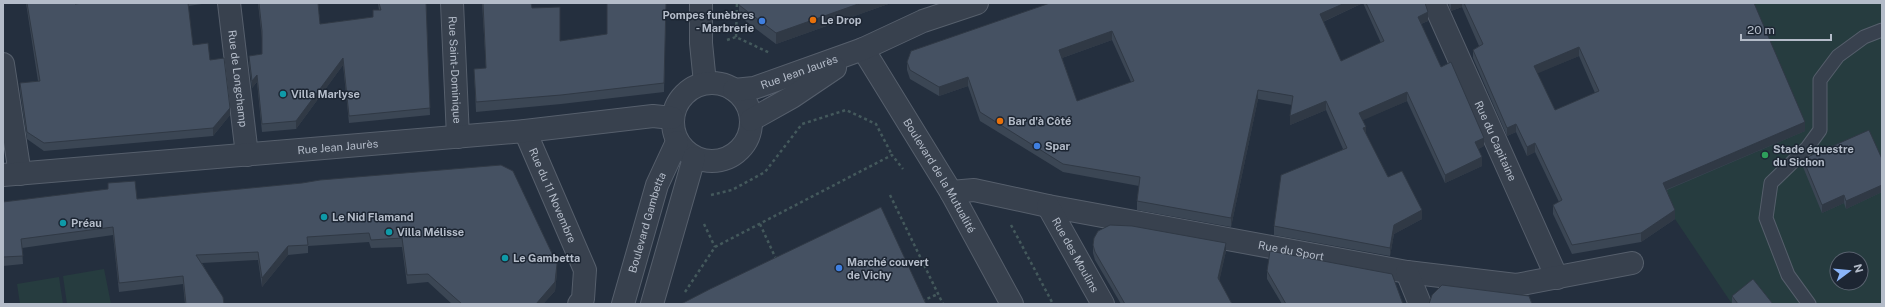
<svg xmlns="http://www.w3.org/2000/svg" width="1885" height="307" font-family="'Public Sans',sans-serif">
<rect width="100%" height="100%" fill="#242f3e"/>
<!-- green -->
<path fill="#263c3f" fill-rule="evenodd" d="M 1583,3 L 1882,3 L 1882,304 L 1732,304 L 1675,219 ZM 1837,259 L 1861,259 L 1861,283 L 1837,283 Z
M 104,269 L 111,304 L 67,304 L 63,276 Z
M 59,277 L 63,304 L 20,304 L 17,284 Z"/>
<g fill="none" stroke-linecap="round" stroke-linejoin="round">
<defs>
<path id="service" d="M 1809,304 L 1788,275 L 1766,218 L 1771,183 L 1807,148 L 1820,130 L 1820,80 L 1838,56 L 1864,37 L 1882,30"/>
<g id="minor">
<path id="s1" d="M 229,3 L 247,155"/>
<path id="s2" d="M 452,3 L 458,137"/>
<path id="s3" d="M 1434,3 L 1557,278"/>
<path id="s4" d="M 863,49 L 951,192 L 1012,304"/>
<path d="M 3,64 L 20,174"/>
<path id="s5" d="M 525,131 L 585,270 L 583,299 L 579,304"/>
<path id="s6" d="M 951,192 L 974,190 L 1048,206 L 1407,272 L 1516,285 L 1632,263"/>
<path id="s7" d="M 1048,206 L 1103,304"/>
<path d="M 1407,272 L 1420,304"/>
</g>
<g id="tertiary">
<path d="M 701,3 L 701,43 L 705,83"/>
<circle cx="712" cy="122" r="39"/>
<path id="s8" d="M 734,90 L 754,88 L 863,49 L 923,21 L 977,3"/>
<path d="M 751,120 L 792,97 L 835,68"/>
<path id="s9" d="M 3,175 L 525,131 L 653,116 L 672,118"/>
<path id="s10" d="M 623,304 L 657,185 L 677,142"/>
<path d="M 652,304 L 694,158"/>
</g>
</defs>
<!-- service casing -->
<use href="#service" stroke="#565f6c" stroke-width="15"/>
<!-- minor casing -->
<use href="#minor" stroke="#565f6c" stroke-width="24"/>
<!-- tertiary casing -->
<use href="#tertiary" stroke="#565f6c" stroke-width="24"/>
<!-- path -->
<path stroke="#44595c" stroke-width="2.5" stroke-dasharray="3 3" stroke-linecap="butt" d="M 736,37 L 737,3
M 727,40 L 736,37 L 770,53
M 711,195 L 732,190 L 765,172 L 802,124 L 846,110 L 876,124 L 892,155
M 890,195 L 943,304
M 704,224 L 715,247
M 760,224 L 776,259
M 1011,225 L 1053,304
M 685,292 L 715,247 L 892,155 L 903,169
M 922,301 L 938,294"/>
<!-- service -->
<use href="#service" stroke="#38414e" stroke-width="13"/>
<!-- minor -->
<use href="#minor" stroke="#38414e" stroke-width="22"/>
<!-- tertiary -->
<use href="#tertiary" stroke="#38414e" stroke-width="22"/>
</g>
<!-- wall -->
<path fill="#3b4654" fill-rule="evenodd" d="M 26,3 L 74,3 L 75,4 L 83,3 L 202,3 L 202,4 L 188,6 L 193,45 L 210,60 L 230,115 L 213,136 L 44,151 L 27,139 L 20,91 L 20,83 L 38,81 Z
M 258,3 L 318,3 L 320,24 L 373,17 L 379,10 L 378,3 L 426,3 L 430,115 L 349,123 L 343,65 L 296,129 L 262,132 L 257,82 L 252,88 L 249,63 L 249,56 L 262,54 L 262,39 Z
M 482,3 L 531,3 L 532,8 L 560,41 L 607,34 L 666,3 L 664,92 L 561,104 L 476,112 L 474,69 L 486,68 Z
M 739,3 L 891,3 L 776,44 L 739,16 Z
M 1050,3 L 1425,3 L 1428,21 L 1421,24 L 1441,67 L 1484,146 L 1478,149 L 1482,166 L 1445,183 L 1407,101 L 1362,120 L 1366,134 L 1388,177 L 1422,219 L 1394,234 L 1390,256 L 1274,235 L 1274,226 L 1343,149 L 1326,110 L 1290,125 L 1292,105 L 1258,99 L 1231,227 L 1137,210 L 1137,201 L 1139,186 L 1063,172 L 980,121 L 968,86 L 939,96 L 910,79 L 907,70 L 907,62 ZM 1363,3 L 1381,43 L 1341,61 L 1323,22 ZM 1112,40 L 1131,82 L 1077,101 L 1062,58 Z
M 1448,3 L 1754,3 L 1805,131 L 1667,190 L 1675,219 L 1641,242 L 1572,254 L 1553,214 L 1553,205 L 1559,202 L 1535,152 L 1527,156 L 1516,132 L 1507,136 L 1473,58 L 1473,50 L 1479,46 L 1462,7 L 1451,11 ZM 1579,56 L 1595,93 L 1555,110 L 1537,73 Z
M 1803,159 L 1882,159 L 1882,192 L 1846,209 L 1844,203 L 1822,213 L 1803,167 Z
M 108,183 L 137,199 L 302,183 L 557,272 L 555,291 L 543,304 L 452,304 L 428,282 L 407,284 L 402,247 L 371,248 L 369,242 L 308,246 L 308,253 L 288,255 L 262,287 L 258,260 L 202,263 L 224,304 L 185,304 L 183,284 L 119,292 L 113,235 L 22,248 L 23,264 L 3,266 L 3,202 L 108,189 Z
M 1093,245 L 1226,251 L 1219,281 L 1232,304 L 1121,304 L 1095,260 L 1093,253 Z
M 1267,271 L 1403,304 L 1282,304 L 1267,279 Z
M 1732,296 L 1773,304 L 1732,304 Z"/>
<!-- shaded-wall -->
<path fill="#303945" d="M 861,3 L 891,3 L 776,44 L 776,33 Z
M 1345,3 L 1363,3 L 1320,23 L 1320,14 Z
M 1451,3 L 1462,3 L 1462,7 L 1451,11 Z
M 1428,12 L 1428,21 L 1418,25 L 1418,17 Z
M 1112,31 L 1112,40 L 1059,59 L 1059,50 Z
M 1579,47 L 1579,56 L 1534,75 L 1534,66 Z
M 343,58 L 343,65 L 296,129 L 296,121 Z
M 257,75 L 257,82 L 252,88 L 252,81 Z
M 968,77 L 968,86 L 939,96 L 939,87 Z
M 1258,90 L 1258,99 L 1231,227 L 1231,218 Z
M 1407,92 L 1407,101 L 1359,122 L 1359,113 Z
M 1326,101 L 1326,110 L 1290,125 L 1290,116 Z
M 230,108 L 230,115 L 213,136 L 213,128 Z
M 1805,122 L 1805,131 L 1663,191 L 1663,183 Z
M 1516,124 L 1516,132 L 1507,136 L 1507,128 Z
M 1366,127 L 1366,136 L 1363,128 Z
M 1484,138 L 1484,146 L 1475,151 L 1475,142 Z
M 1535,143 L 1535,152 L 1527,156 L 1527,147 Z
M 1482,157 L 1482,166 L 1445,183 L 1445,175 Z
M 1882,185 L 1882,192 L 1846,209 L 1846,201 Z
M 1844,195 L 1844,203 L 1822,213 L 1822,205 Z
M 1422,210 L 1422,219 L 1394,234 L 1390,256 L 1390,248 L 1394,225 Z
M 1675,210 L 1675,219 L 1641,242 L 1641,233 Z
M 1226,243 L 1226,251 L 1218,287 L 1218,278 Z
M 288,246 L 288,255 L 262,287 L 262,278 Z
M 557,264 L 557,272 L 555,291 L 543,304 L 536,304 Z"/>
<!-- building -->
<path fill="#455162" stroke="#303945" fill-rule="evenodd" d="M 27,3 L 74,3 L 75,4 L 83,3 L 188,3 L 193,45 L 208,43 L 210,60 L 224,58 L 230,108 L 213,128 L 44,143 L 27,132 L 20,83 L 40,81 Z
M 259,3 L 318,3 L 320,24 L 373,17 L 373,10 L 381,10 L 379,3 L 426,3 L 430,108 L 349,116 L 343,58 L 296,121 L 262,124 L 257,75 L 252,81 L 249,56 L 262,54 L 262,31 Z
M 483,3 L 531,3 L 532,8 L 560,7 L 560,41 L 607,34 L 607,3 L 666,3 L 664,83 L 561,95 L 476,102 L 474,69 L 486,68 Z
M 739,3 L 861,3 L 776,33 L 739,5 Z
M 1050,3 L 1345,3 L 1320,14 L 1341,61 L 1384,41 L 1366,3 L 1425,3 L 1428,12 L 1418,17 L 1441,67 L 1451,62 L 1484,138 L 1475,142 L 1482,157 L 1445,175 L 1407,92 L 1359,113 L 1366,127 L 1363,128 L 1388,177 L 1402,171 L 1422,210 L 1394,225 L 1390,248 L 1274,226 L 1281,175 L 1347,148 L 1326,101 L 1290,116 L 1293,96 L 1258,90 L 1231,218 L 1137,201 L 1140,177 L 1063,164 L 980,112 L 968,77 L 939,87 L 910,70 L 907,62 L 911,51 ZM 1112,31 L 1134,81 L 1077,101 L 1059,50 Z
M 1464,3 L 1754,3 L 1805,122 L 1663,183 L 1675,210 L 1641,233 L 1572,245 L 1553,205 L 1562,200 L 1535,143 L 1527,147 L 1516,124 L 1507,128 L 1473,50 L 1483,44 ZM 1579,47 L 1599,91 L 1555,110 L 1534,66 Z
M 1869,130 L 1882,159 L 1882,185 L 1846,201 L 1844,195 L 1822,205 L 1803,159 Z
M 501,165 L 513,171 L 557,264 L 555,282 L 536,304 L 462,304 L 428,274 L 407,275 L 402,238 L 371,240 L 369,233 L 307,237 L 308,245 L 288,246 L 262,278 L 258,252 L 196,255 L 223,297 L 224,304 L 186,304 L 183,276 L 119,283 L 113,227 L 21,239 L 23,256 L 3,257 L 3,202 L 108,189 L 108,183 L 135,181 L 137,199 L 302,183 L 320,180 Z
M 881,207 L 926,304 L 681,304 L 710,289 Z
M 1110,225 L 1132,226 L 1226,243 L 1218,278 L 1232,304 L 1125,304 L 1095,252 L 1093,245 L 1094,238 L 1098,231 Z
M 1270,251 L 1392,274 L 1403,304 L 1286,304 L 1267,271 Z
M 1753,279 L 1773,304 L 1738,304 L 1732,296 Z
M 1442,285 L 1529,296 L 1532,304 L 1429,304 L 1432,295 Z"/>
<!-- markers -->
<g fill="#e8710a" stroke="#1d2633" stroke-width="1.5">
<circle cx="813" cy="20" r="4"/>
<circle cx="1000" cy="121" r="4"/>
</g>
<g fill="#3f7fe0" stroke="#1d2633" stroke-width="1.5">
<circle cx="762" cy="21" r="4"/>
<circle cx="1037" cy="146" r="4"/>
<circle cx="839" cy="268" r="4"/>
</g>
<g fill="#0f9aa8" stroke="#1d2633" stroke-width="1.5">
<circle cx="283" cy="94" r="4"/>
<circle cx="324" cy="217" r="4"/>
<circle cx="63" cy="223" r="4"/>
<circle cx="389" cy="232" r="4"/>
<circle cx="505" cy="258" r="4"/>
</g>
<circle fill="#2e9e5b" stroke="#1d2633" stroke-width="1.5" cx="1765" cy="155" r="4"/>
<g text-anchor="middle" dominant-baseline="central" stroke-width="3" stroke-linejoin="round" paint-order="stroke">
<!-- poi labels -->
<g font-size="11" font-weight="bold" fill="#b4bcc9" stroke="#1d2633" text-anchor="start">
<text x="754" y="15" text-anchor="end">Pompes funèbres<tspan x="754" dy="13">- Marbrerie</tspan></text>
<text x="821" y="20">Le Drop</text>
<text x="291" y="94">Villa Marlyse</text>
<text x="1008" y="121">Bar d'à Côté</text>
<text x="1045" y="146">Spar</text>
<text x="1773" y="149">Stade équestre<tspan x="1773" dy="13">du Sichon</tspan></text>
<text x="332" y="217">Le Nid Flamand</text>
<text x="71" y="223">Préau</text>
<text x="397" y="232">Villa Mélisse</text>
<text x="513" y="258">Le Gambetta</text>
<text x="847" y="262">Marché couvert<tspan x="847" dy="13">de Vichy</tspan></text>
</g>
<!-- street labels -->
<g font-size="11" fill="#b4bcc9" stroke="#1d2633">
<text stroke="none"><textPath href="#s2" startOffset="67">Rue Saint-Dominique</textPath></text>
<text stroke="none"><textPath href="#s8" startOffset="68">Rue Jean Jaurès</textPath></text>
<text stroke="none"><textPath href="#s1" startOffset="76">Rue de Longchamp</textPath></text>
<text stroke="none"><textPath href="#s3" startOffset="151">Rue du Capitaine</textPath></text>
<text stroke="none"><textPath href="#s9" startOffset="336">Rue Jean Jaurès</textPath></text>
<text stroke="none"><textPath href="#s4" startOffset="148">Boulevard de la Mutualité</textPath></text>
<text stroke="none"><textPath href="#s5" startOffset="70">Rue du 11 Novembre</textPath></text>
<text stroke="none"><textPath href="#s10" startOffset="85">Boulevard Gambetta</textPath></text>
<text stroke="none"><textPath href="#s6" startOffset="346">Rue du Sport</textPath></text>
<text stroke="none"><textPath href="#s7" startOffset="56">Rue des Moulins</textPath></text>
</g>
</g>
<!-- border -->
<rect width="1885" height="307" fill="none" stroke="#b4bcc9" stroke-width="8"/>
<!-- north arrow -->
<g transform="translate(1849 271) rotate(74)"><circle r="19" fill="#1d2633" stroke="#59626f"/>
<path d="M0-3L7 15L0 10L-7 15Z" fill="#8ab4f8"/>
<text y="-6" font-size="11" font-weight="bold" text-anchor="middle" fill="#b4bcc9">N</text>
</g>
<!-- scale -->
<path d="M1741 34v6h90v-6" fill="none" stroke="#b4bcc9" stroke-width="2"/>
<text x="1747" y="34" font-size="12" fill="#b4bcc9" stroke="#1d2633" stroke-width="3" paint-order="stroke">20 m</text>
</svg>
